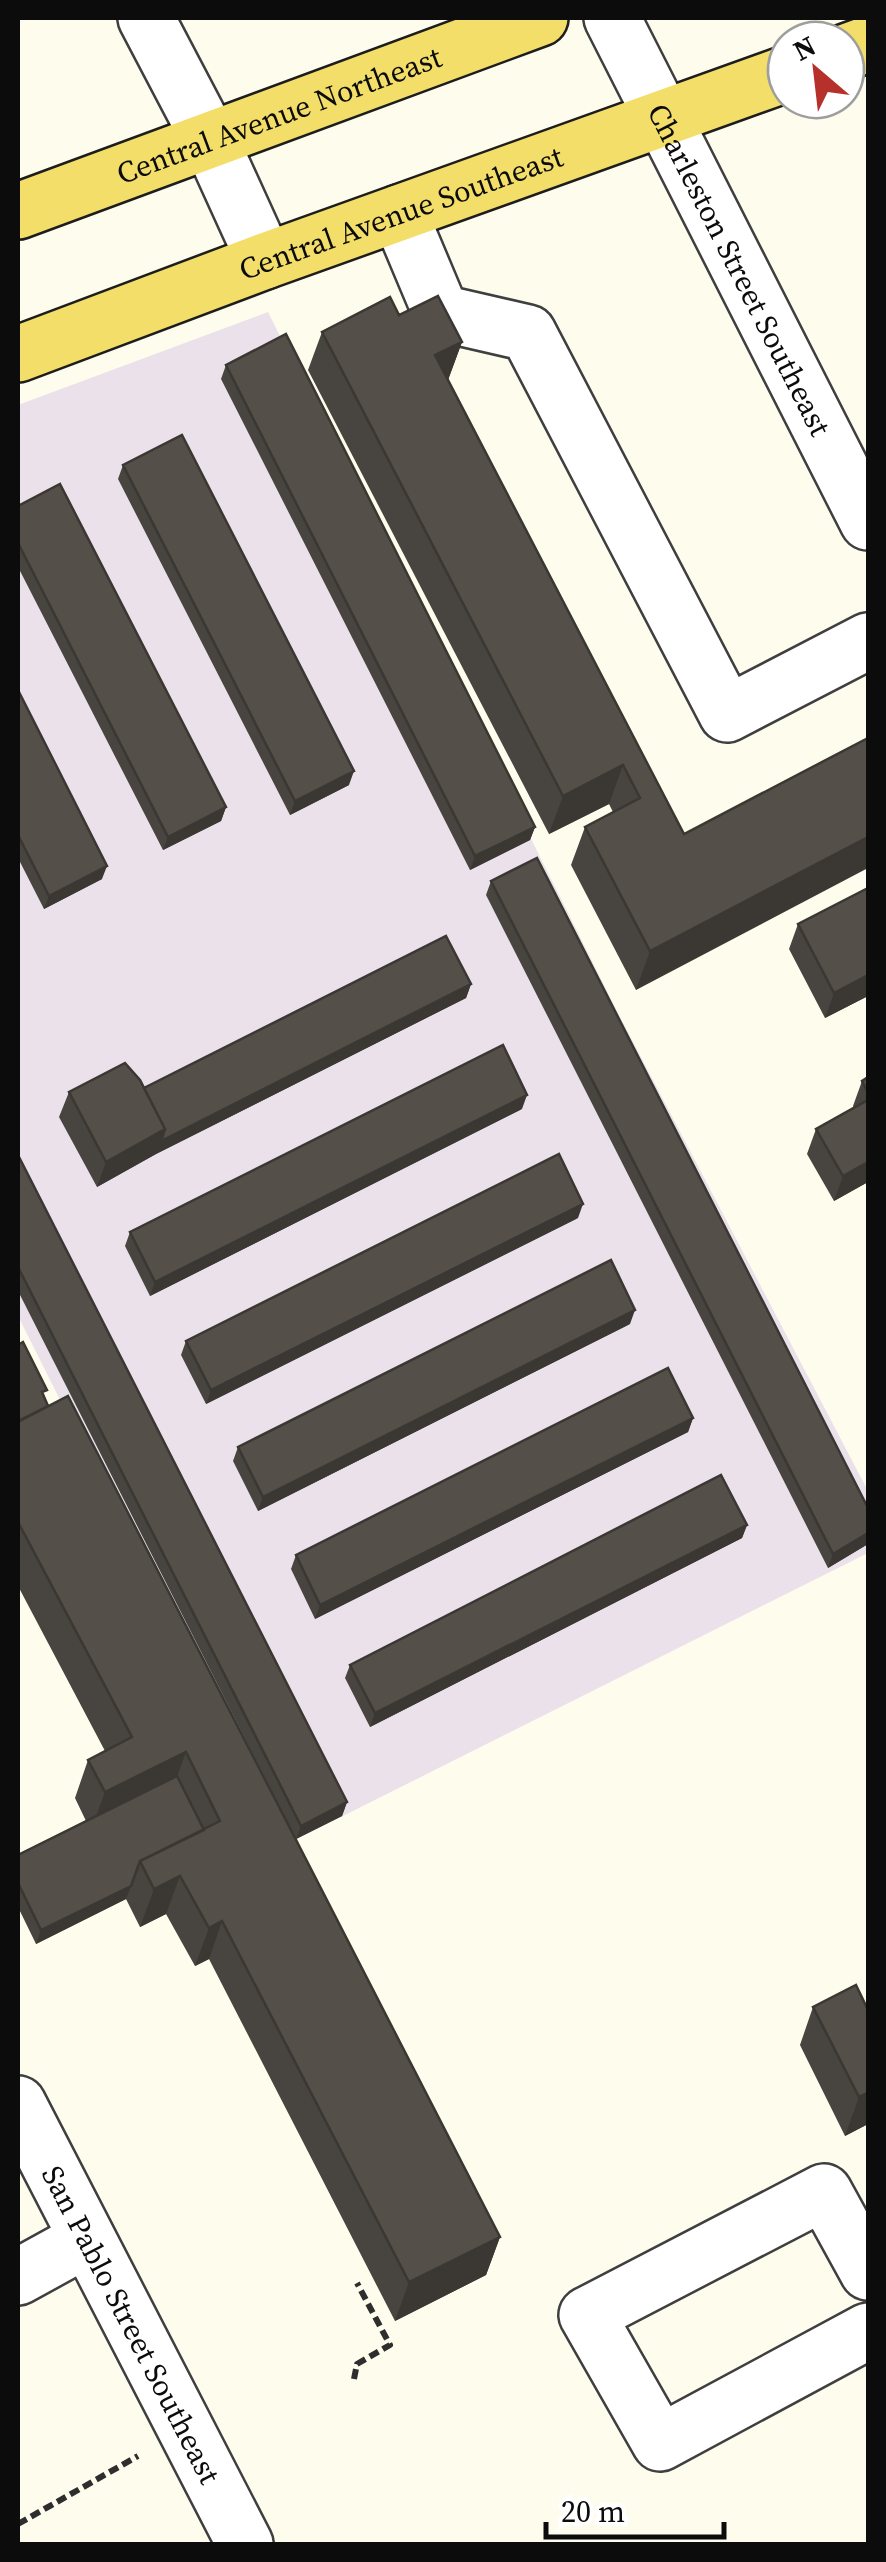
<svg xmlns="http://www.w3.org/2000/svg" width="886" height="2562" font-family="'Source Serif 4',serif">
<rect width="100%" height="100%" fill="#fefcec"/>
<!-- industrial -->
<path fill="#ebe1eb" d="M 268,312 L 620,1017 L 868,1491 L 868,1553 L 283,1846 L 18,1316 L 18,405 Z"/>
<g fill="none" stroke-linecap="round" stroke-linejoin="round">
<defs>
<g id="minor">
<path d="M 146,18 L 210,140 L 265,261"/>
<path id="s1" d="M 612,18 L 868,522"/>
<path d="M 399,213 L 441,313 L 528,333 L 727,714 L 868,641"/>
<path id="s2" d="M 18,2104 L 245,2544"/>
<path d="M 868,2272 L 824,2192 L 587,2315 L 660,2443 L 868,2331"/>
<path d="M 18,2277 L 87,2239"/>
</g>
<g id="major">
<path d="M 846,52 L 868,44"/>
<path id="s3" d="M 18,211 L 540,18"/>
<path id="s4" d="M 18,354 L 265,261 L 786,74"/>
</g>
</defs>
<!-- minor casing -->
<use href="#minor" stroke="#3f3f3f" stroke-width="60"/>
<!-- major casing -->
<use href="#major" stroke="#1d1d1d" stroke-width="60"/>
<!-- path -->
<path stroke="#2e2e2e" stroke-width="6" stroke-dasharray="10 5" stroke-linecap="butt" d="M 354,2379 L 357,2364 L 390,2345 L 357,2283
M 18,2524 L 138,2456"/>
<!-- minor -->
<use href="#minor" stroke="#fff" stroke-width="55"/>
<!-- major -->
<use href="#major" stroke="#f2de69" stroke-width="55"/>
</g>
<!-- wall -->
<path fill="#48443f" d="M 399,315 L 462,342 L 448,380 L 684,834 L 868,738 L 636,990 L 571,865 L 585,827 L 613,812 L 609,804 L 549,834 L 308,370 L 322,332 Z
M 226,365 L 535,827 L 530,840 L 470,870 L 221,379 Z
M 123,465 L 349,785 L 290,815 L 118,479 Z
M 18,506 L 226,807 L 221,821 L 163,850 L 18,567 Z
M 18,690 L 102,879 L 44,909 L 18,858 Z
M 491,881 L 868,1508 L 868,1544 L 828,1568 L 486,895 Z
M 798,924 L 868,996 L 825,1018 L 789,949 Z
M 471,984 L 466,998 L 156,1154 L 97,1187 L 59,1117 L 69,1092 L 144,1088 Z
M 868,1077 L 868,1182 L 834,1201 L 807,1154 L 816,1129 L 854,1108 L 853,1106 L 862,1081 Z
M 522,1109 L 150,1296 L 125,1246 L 130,1232 Z
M 18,1156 L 347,1802 L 342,1816 L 296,1839 L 18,1291 Z
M 578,1218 L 206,1404 L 181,1355 L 186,1341 Z
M 630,1324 L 258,1511 L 233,1461 L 238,1447 Z
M 18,1345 L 44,1397 L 500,2237 L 486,2275 L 395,2321 L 209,1959 L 195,1966 L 166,1914 L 140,1927 L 126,1899 L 36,1944 L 18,1907 L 18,1855 L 86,1821 L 75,1798 L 88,1760 L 105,1751 L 18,1586 Z
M 693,1418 L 688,1432 L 315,1619 L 291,1569 L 296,1555 Z
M 747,1525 L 742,1538 L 370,1727 L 345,1678 L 350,1665 Z
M 813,2007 L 868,2010 L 868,2124 L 845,2136 L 800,2045 Z"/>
<!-- shaded-wall -->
<path fill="#3b3733" d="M 462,342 L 448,380 L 435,355 Z
M 623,765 L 609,804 L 549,834 L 563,796 Z
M 354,771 L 349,785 L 290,815 L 295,801 Z
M 226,807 L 221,821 L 163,850 L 168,837 Z
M 535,827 L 530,840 L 470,870 L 475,856 Z
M 868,837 L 868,868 L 636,990 L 650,951 Z
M 107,866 L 102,879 L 44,909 L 49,896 Z
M 868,975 L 868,996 L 825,1018 L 834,993 Z
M 471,984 L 466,998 L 156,1154 L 97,1187 L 106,1162 L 165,1129 Z
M 527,1095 L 522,1109 L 150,1296 L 155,1282 Z
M 868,1162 L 868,1182 L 834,1201 L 843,1176 Z
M 583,1204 L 578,1218 L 206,1404 L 211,1390 Z
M 635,1310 L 630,1324 L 258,1511 L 263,1497 Z
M 693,1418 L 688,1432 L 315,1619 L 320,1605 Z
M 747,1525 L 742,1538 L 370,1727 L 375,1713 Z
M 868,1533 L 868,1544 L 828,1568 L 833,1554 Z
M 186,1752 L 172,1790 L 91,1830 L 105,1792 Z
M 347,1802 L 342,1816 L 296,1839 L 301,1826 Z
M 180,1876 L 166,1914 L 140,1927 L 154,1889 Z
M 131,1886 L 126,1899 L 36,1944 L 41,1930 Z
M 222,1921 L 209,1959 L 195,1966 L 209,1928 Z
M 868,2093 L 868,2124 L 845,2136 L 859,2097 Z
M 500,2237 L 486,2275 L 395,2321 L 409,2282 Z"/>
<!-- building -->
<path fill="#544f49" stroke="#3b3733" stroke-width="2.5" d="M 438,296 L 462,342 L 435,355 L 684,834 L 868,738 L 868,837 L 650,951 L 585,827 L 640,798 L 623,765 L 563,796 L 322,332 L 390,297 L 399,315 Z
M 286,334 L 535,827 L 475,856 L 226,365 Z
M 182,435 L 354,771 L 295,801 L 123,465 Z
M 60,484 L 226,807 L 168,837 L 18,543 L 18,506 Z
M 18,690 L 107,866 L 49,896 L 18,835 Z
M 537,858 L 868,1508 L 868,1533 L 833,1554 L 491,881 Z
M 868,888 L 868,975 L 834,993 L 798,924 Z
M 446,936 L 471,984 L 161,1141 L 165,1129 L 144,1088 Z
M 503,1045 L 527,1095 L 155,1282 L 130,1232 Z
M 125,1063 L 140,1080 L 165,1129 L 106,1162 L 69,1092 Z
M 868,1077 L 868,1093 L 862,1081 Z
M 868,1100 L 868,1162 L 843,1176 L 816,1129 Z
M 559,1154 L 583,1204 L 211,1390 L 186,1341 Z
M 18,1155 L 347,1802 L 301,1826 L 18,1267 Z
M 611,1260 L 635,1310 L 263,1497 L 238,1447 Z
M 23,1342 L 47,1390 L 42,1392 L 48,1406 L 18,1421 L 18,1345 Z
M 668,1368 L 693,1418 L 320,1605 L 296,1555 Z
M 68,1396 L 500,2237 L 409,2282 L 222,1921 L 209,1928 L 180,1876 L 154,1889 L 140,1861 L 220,1821 L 186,1752 L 105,1792 L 88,1760 L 132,1737 L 18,1522 L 18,1422 Z
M 721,1475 L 747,1525 L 375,1713 L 350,1665 Z
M 177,1776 L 204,1830 L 140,1861 L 131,1886 L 41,1930 L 18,1883 L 18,1855 Z
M 856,1985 L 868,2010 L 868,2093 L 859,2097 L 813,2007 Z"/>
<g text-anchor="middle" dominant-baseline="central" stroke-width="10" stroke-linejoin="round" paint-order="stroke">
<!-- street labels -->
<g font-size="30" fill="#0c0c0c" stroke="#fff">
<text stroke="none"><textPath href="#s3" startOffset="278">Central Avenue Northeast</textPath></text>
<text stroke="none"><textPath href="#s4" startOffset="408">Central Avenue Southeast</textPath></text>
<text stroke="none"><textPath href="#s1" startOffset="282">Charleston Street Southeast</textPath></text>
<text stroke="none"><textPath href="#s2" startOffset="248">San Pablo Street Southeast</textPath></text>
</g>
</g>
<!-- border -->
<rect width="886" height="2562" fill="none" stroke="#0c0c0c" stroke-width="40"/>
<!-- north arrow -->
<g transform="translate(816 70) rotate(332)"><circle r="48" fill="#ffffff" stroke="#9e9e9e" stroke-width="2.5"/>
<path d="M0-8L18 38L0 25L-18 38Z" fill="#b6312b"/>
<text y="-15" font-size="28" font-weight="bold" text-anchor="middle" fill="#0c0c0c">N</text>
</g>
<!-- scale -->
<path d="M546 2522v15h178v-15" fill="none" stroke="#0c0c0c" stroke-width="5"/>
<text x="561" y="2522" font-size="30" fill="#0c0c0c" stroke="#ffffff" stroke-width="8" paint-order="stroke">20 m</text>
</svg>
